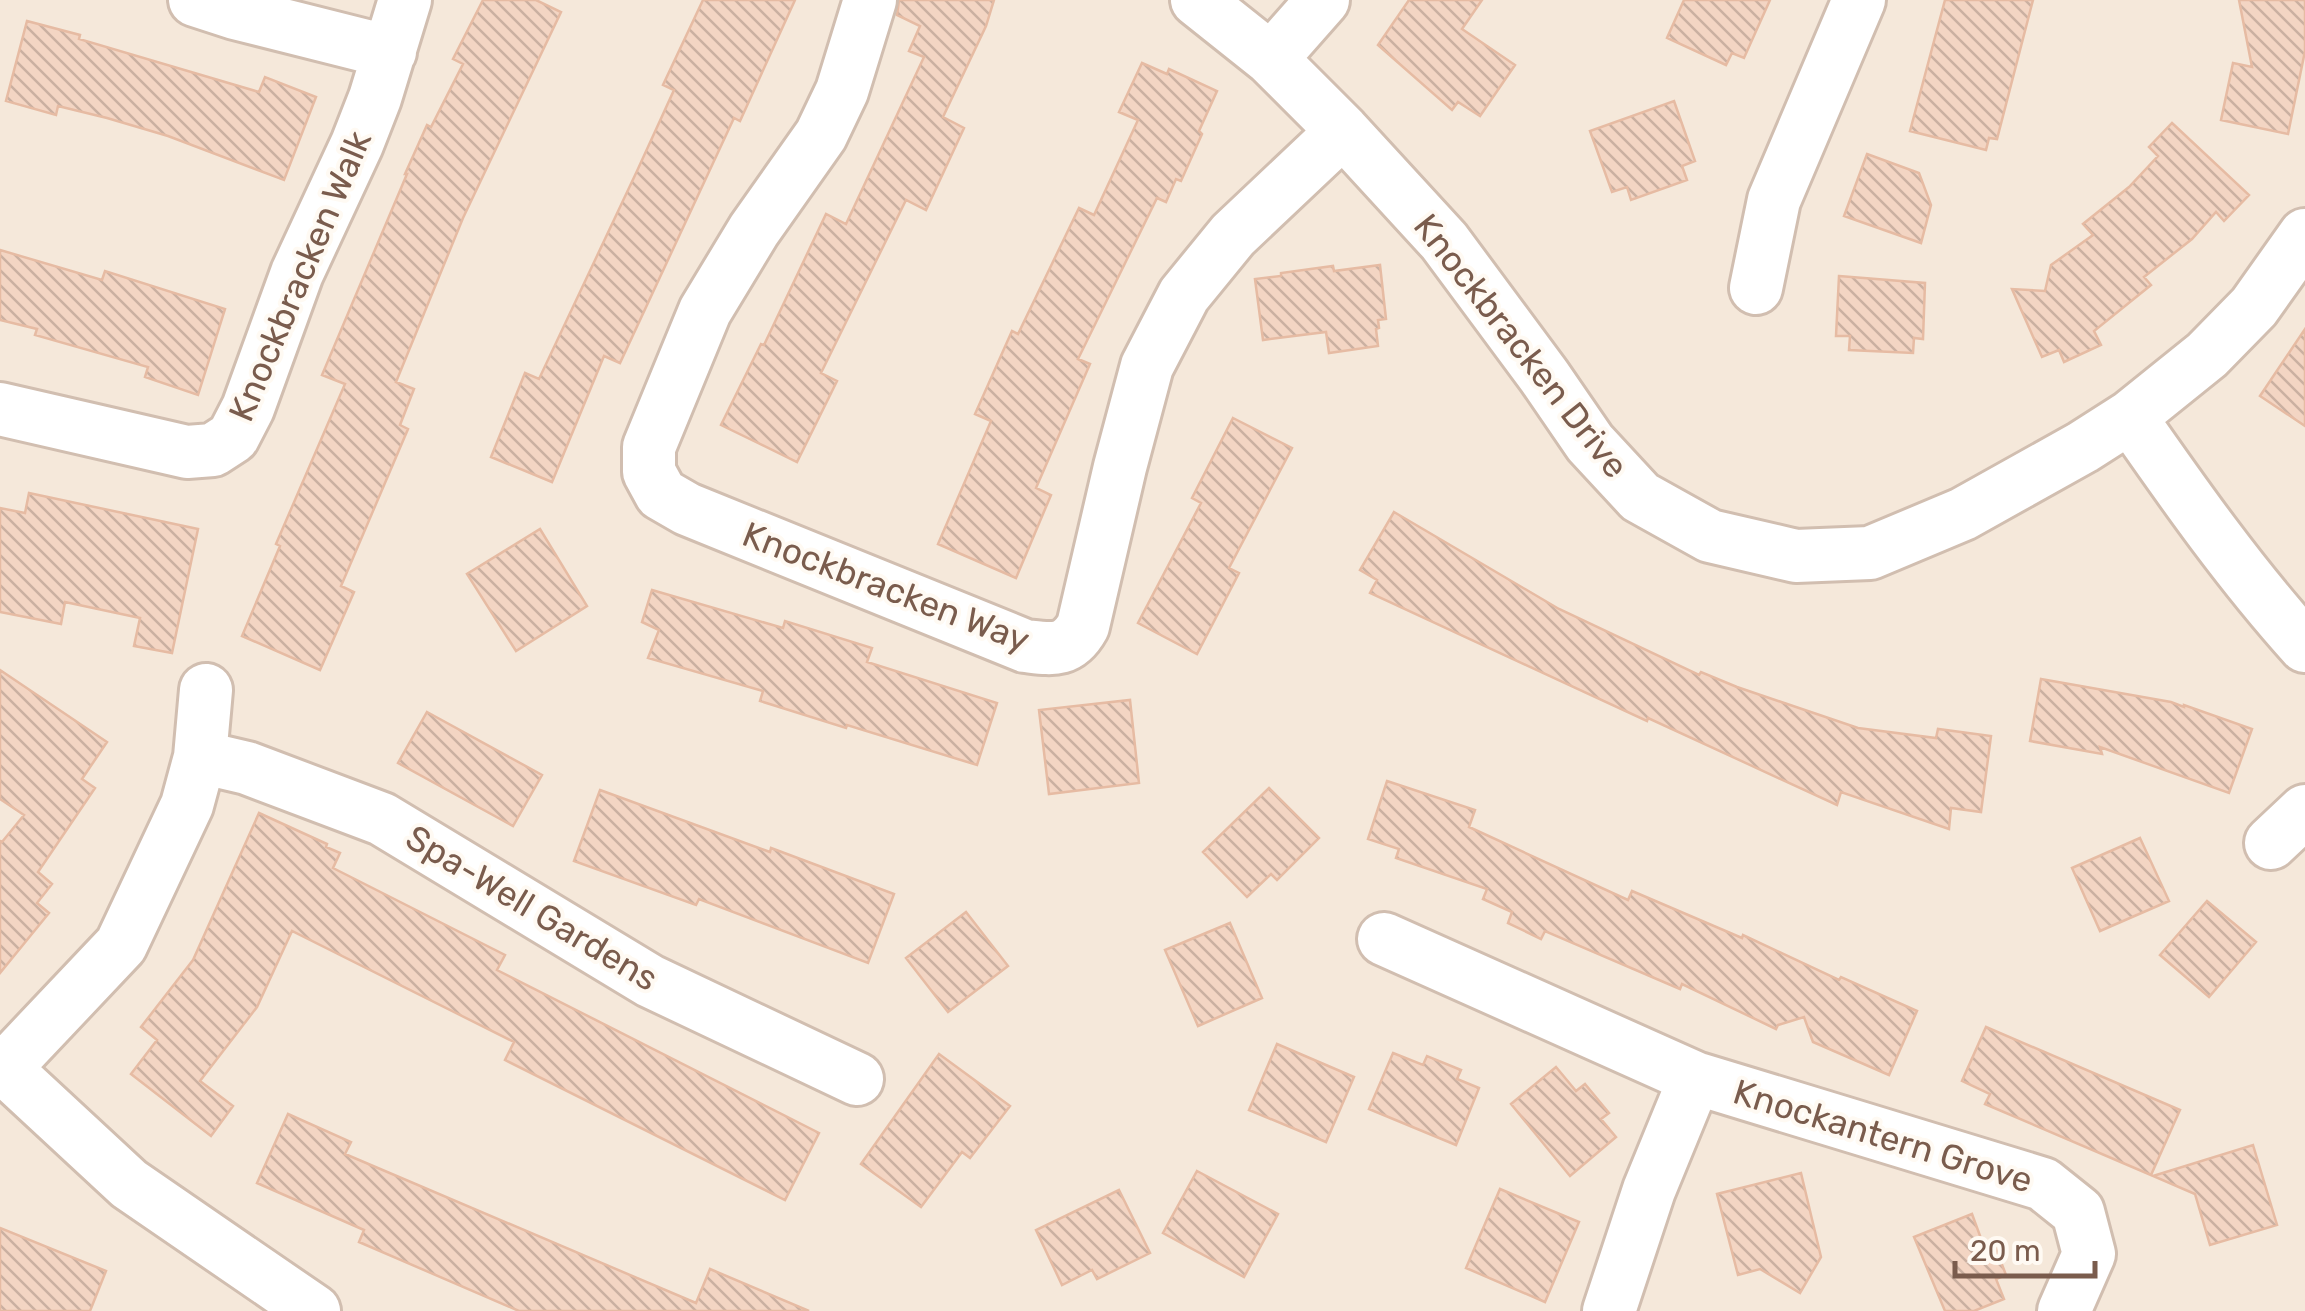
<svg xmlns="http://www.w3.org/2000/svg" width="2305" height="1311" font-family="Rubik,sans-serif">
<defs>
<pattern id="building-back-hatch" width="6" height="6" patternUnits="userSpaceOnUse" patternTransform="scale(2.5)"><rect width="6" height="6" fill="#f3d5c3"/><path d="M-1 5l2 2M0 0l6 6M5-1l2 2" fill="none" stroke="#cab0a1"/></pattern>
</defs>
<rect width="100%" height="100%" fill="#fdf6ec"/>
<!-- residential -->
<path fill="#f5e8da" d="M 0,0 L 2305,0 L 2305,1311 L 0,1311 Z"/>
<!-- building -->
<path fill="url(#building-back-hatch)" stroke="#e6bba3" stroke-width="2.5" d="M 483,0 L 536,0 L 561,12 L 463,218 L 396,382 L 414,389 L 400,425 L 408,429 L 341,586 L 354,592 L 320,670 L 242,636 L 280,546 L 276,544 L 345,384 L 322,375 L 407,174 L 405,174 L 427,125 L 431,127 L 463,64 L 453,59 Z
M 703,0 L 795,0 L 740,121 L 734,118 L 620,363 L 604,356 L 552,482 L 491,457 L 525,373 L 539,379 L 637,171 L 674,90 L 663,85 Z
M 899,0 L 994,0 L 986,26 L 943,117 L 964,128 L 926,210 L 906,200 L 821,373 L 837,381 L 797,462 L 721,425 L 761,344 L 764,345 L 826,214 L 846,224 L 924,57 L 909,51 L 920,26 L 897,15 Z
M 1409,0 L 1482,0 L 1462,29 L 1515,65 L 1480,116 L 1458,102 L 1452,110 L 1378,45 Z
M 1684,0 L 1770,0 L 1744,58 L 1732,53 L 1726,65 L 1667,38 Z
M 1945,0 L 2033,0 L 1997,139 L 1989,138 L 1986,150 L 1910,131 Z
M 2239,0 L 2305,0 L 2305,51 L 2288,134 L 2221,120 L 2233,63 L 2252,67 Z
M 27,21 L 80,35 L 79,39 L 259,92 L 265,77 L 316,97 L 284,180 L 168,136 L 107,118 L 58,106 L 56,115 L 6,101 Z
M 1142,63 L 1167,74 L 1169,69 L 1217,91 L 1199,131 L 1202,134 L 1181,181 L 1176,179 L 1166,202 L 1157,198 L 1078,359 L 1090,364 L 1036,488 L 1051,495 L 1016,578 L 938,544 L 991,421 L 975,414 L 1012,331 L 1018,334 L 1079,208 L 1094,215 L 1138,120 L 1119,112 Z
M 1674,101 L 1695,161 L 1682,166 L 1687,180 L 1631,200 L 1627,187 L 1612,192 L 1590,131 Z
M 2172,123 L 2249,195 L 2224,221 L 2216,212 L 2192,239 L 2144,277 L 2151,285 L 2094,331 L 2101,345 L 2064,362 L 2059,350 L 2042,357 L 2012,289 L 2045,291 L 2051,265 L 2093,235 L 2083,224 L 2129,187 L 2158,156 L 2149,147 Z
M 1867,154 L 1919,173 L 1931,205 L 1921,243 L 1844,216 Z
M 0,250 L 102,280 L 105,271 L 225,309 L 198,395 L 145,377 L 148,367 L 35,335 L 37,329 L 0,320 Z
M 1380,265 L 1386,319 L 1378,320 L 1379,328 L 1376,329 L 1378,346 L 1329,353 L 1326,332 L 1263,340 L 1255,279 L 1281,276 L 1281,273 L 1333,266 L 1334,271 Z
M 1839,276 L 1925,283 L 1923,339 L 1914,338 L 1913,353 L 1849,350 L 1850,336 L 1836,336 Z
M 2305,329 L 2305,426 L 2260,396 Z
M 1233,418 L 1292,448 L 1229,568 L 1239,573 L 1197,654 L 1138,623 L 1201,503 L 1192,498 Z
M 29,493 L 198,529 L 172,653 L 134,646 L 140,618 L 65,602 L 61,624 L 0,612 L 0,508 L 25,513 Z
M 1394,512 L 1559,609 L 1699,675 L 1701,672 L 1737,687 L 1858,728 L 1936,738 L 1938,729 L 1991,736 L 1981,812 L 1951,808 L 1949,829 L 1841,792 L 1837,805 L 1648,718 L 1647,721 L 1370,593 L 1377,580 L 1360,570 Z
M 540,529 L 587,606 L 516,651 L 467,574 Z
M 652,590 L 783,628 L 785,621 L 872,648 L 867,662 L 997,703 L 977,765 L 847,725 L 846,728 L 760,701 L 763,691 L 648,658 L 659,630 L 642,622 Z
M 0,670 L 107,742 L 82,779 L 95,788 L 38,872 L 52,884 L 37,903 L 49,913 L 0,973 L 0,841 L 2,842 L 24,815 L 0,799 Z
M 2041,679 L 2171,702 L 2184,707 L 2184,705 L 2252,729 L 2229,793 L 2100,747 L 2102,754 L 2030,741 Z
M 1130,700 L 1139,783 L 1049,794 L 1039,710 Z
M 427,712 L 542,775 L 513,826 L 398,763 Z
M 1387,781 L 1475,810 L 1469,827 L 1628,900 L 1632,891 L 1742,938 L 1743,935 L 1839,980 L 1841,977 L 1917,1011 L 1889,1075 L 1813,1042 L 1804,1017 L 1778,1025 L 1776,1029 L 1682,984 L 1680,989 L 1545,931 L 1541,939 L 1508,923 L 1512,912 L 1483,899 L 1487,889 L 1396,858 L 1399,849 L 1368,839 Z
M 1269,788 L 1319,838 L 1277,880 L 1271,874 L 1247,897 L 1203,852 Z
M 600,790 L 770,852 L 771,848 L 894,894 L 868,963 L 699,899 L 696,905 L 574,861 Z
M 259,813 L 327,844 L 326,847 L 340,853 L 333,868 L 505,955 L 497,970 L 819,1133 L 785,1200 L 505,1060 L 514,1042 L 292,931 L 257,1007 L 200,1081 L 233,1106 L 211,1136 L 131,1074 L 157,1040 L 141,1027 L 193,960 Z
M 2140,838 L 2169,901 L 2100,931 L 2072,868 Z
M 2207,901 L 2256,942 L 2209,997 L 2160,955 Z
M 966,912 L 1008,966 L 948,1012 L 906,958 Z
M 1230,923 L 1262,998 L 1198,1026 L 1165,950 Z
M 1986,1027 L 2180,1110 L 2151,1175 L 1985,1104 L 1990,1094 L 1962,1081 Z
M 1277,1044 L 1354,1077 L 1326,1142 L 1249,1110 Z
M 1393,1053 L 1423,1065 L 1427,1056 L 1461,1070 L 1457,1079 L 1479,1088 L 1456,1145 L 1369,1109 Z
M 939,1054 L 1010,1106 L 970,1158 L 962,1152 L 921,1207 L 861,1164 Z
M 1556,1067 L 1576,1091 L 1585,1084 L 1609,1113 L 1601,1119 L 1616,1137 L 1570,1176 L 1511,1104 Z
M 288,1114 L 351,1142 L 345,1154 L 696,1303 L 710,1269 L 809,1311 L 519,1311 L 359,1242 L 364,1230 L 257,1183 Z
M 2253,1145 L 2277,1225 L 2210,1245 L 2195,1194 L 2153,1176 Z
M 1197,1171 L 1278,1214 L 1244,1277 L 1163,1233 Z
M 1801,1173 L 1821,1257 L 1800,1293 L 1760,1269 L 1738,1275 L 1717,1194 Z
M 1500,1189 L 1579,1222 L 1545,1302 L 1466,1268 Z
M 1119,1190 L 1150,1253 L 1097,1279 L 1092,1270 L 1062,1285 L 1036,1230 Z
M 1972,1214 L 1983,1244 L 1993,1241 L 2006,1275 L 1996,1279 L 2004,1299 L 1974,1311 L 1945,1311 L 1914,1237 Z
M 0,1228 L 106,1271 L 90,1311 L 0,1311 Z"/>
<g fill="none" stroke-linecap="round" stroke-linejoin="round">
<defs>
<path id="street" d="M 195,0 L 235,13 L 390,52
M 870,0 L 842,91 L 821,135 L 754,230 L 705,311 L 649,447 L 649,472 L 661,494 L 687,509 L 1025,646 C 1052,649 1068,653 1083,626 L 1120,467 L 1147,366 L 1184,295 L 1233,235 L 1343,131
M 1197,0 L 1271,59 L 1343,131 L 1444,241 L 1544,376 L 1590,443 L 1640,497 L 1710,536 L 1796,556 L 1870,553 L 1963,514 L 2083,447 L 2130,417 C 2185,496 2240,574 2305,646
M 1271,59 L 1323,0
M 1756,288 L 1774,200 L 1859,0
M 0,409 L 187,452 L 213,450 L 233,437 L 248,408 L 297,273 L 357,144 L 375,98 L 405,0
M 2130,417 L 2207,355 L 2254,307 L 2305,235
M 200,757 L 247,768 L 382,819 L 650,981 L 857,1079
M 2271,843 L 2305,811
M 1384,939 L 1695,1078 L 2043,1184 L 2078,1212 L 2089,1254 L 2064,1311
M 5,1069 L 129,1184 L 314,1311
M 0,1073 L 121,945 L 187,805 L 200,757 L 206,690
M 1609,1311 L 1649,1190 L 1695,1078"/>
</defs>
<!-- street casing -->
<use href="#street" stroke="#d1beb0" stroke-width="58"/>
<!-- street -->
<use href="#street" stroke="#fff" stroke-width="52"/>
</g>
<g text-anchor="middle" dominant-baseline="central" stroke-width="8" stroke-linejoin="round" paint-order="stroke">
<!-- street labels -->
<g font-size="35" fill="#7a5c4d" stroke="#fffaf3">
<text transform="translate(300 276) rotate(-67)">Knockbracken Walk</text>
<text transform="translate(1521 346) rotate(52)">Knockbracken Drive</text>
<text transform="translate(886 587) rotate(21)">Knockbracken Way</text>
<text transform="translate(532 908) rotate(31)">Spa-Well Gardens</text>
<text transform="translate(1883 1136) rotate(17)">Knockantern Grove</text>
</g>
</g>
<!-- scale -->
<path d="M1955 1261v15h140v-15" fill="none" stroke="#7a5c4d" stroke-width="5"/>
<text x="1970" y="1261" font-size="30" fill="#7a5c4d" stroke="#fffaf3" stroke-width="8" paint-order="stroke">20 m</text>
</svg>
